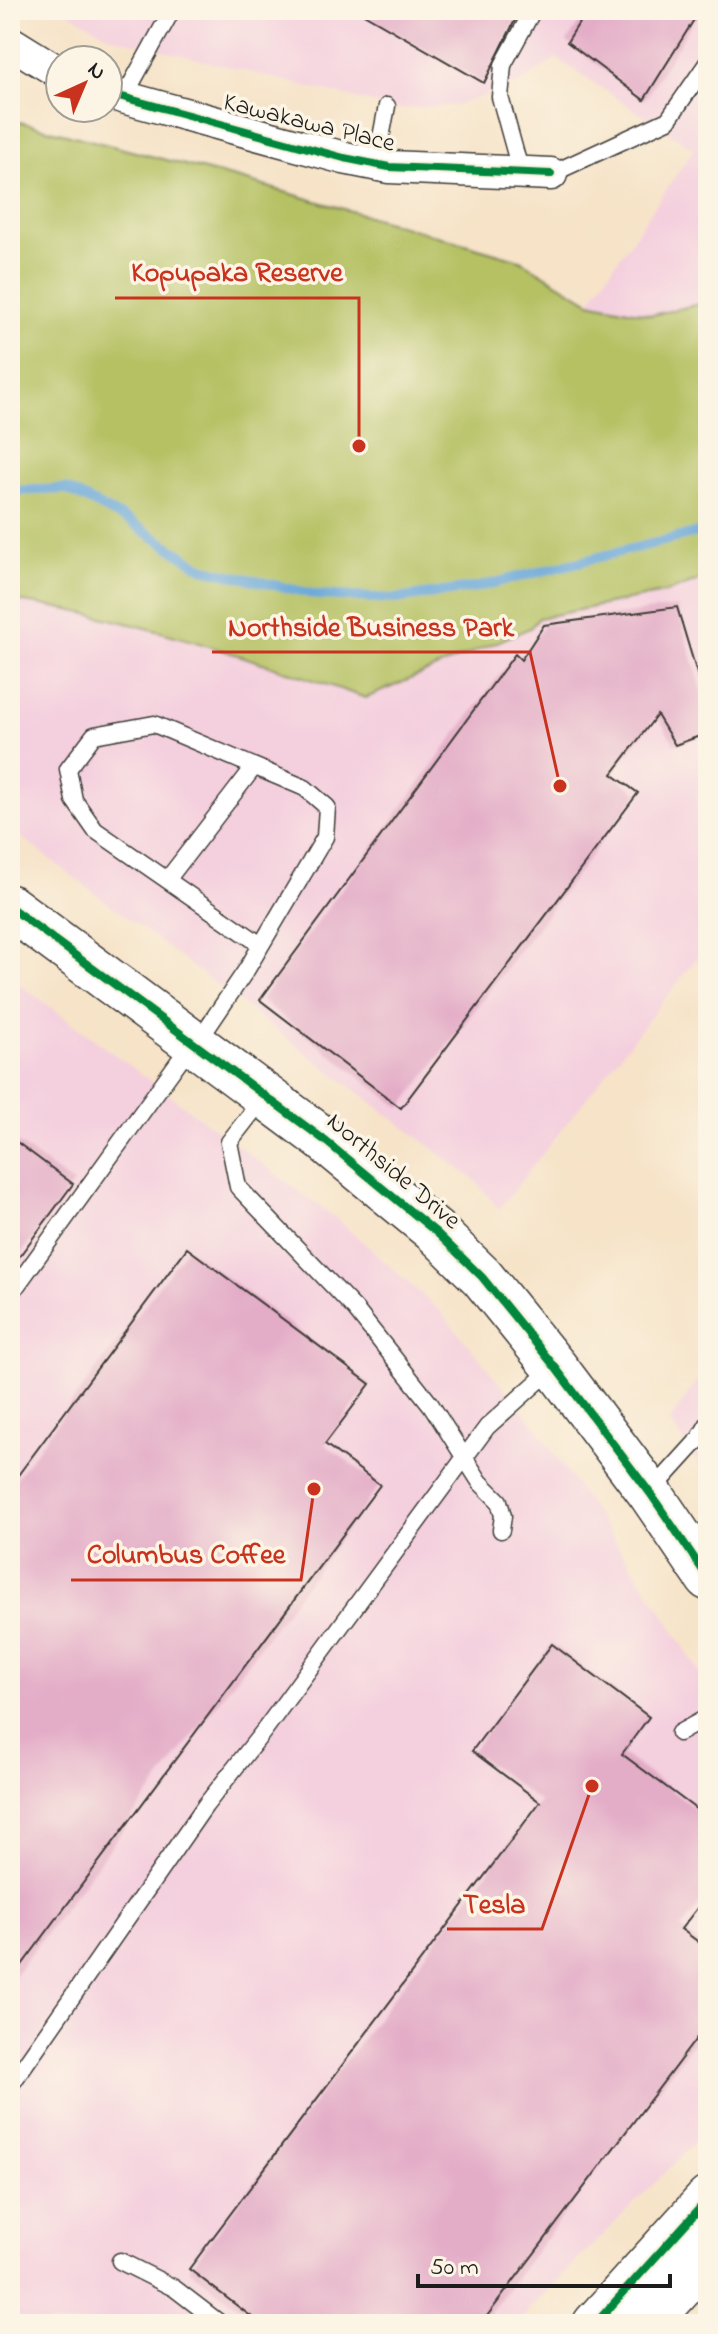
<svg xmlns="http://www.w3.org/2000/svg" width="718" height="2334" font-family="'Indie Flower',sans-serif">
<rect width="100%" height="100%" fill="#fcf5e5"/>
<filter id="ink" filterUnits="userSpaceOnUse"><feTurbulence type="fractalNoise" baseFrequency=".0125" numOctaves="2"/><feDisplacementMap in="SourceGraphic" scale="16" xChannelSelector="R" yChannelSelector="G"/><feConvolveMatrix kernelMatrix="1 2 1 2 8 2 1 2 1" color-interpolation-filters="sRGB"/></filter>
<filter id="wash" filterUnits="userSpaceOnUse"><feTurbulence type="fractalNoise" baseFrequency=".006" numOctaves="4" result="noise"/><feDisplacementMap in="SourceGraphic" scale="32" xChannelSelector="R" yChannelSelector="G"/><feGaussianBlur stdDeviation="1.8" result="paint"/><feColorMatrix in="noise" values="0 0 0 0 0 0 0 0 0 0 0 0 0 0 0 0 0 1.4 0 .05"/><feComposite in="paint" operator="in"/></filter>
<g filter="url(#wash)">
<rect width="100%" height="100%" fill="#f6e3c8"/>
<!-- built -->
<path fill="#f4cfde" d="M 64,10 L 708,10 L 708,302 L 652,315 L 589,302 L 694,149 L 556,58 L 521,83 L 458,105 L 396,109 L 111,37 Z
M 708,577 L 708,944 L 499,1209 L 476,1181 L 10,829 L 10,600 L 69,608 L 206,643 L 366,698 L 539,618 L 668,592 Z
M 10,977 L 338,1220 L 440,1311 L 534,1424 L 655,1600 L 708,1686 L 708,2129 L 531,2307 L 518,2324 L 10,2324 Z
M 708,1364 L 708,1477 L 670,1422 Z"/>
<!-- green -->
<path fill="#b5c163" stroke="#686e40" stroke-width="2" d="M 20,122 L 247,181 L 520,260 L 590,302 L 652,315 L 708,302 L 708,577 L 668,592 L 539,618 L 530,628 L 366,698 C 249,658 133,617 10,600 L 10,139 Z"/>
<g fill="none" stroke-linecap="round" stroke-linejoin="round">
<!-- stream -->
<path stroke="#65a5d8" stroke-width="10" d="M 10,491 L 66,489 L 129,521 L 202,568 L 317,595 L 396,599 L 478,587 L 708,530"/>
</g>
<g id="blocks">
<!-- building -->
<path fill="#e3acc7" d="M 357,10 L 520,10 L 484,83 Z
M 587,10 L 700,10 L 644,100 L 567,42 Z
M 677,607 L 708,710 L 708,733 L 675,745 L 657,715 L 612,774 L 638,793 L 401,1108 L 260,1000 L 515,654 L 521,660 L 544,625 Z
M 10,1137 L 73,1184 L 10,1269 Z
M 187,1248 L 370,1384 L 325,1444 L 380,1485 L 10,1981 L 10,1486 Z
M 552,1644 L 649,1717 L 622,1754 L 708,1818 L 708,1894 L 681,1929 L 708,1949 L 708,2023 L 481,2324 L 261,2324 L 189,2269 L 540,1802 L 472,1751 Z"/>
</g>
</g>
<g filter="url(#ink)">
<use href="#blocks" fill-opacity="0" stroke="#3d3a36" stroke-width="2"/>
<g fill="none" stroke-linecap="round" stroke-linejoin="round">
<defs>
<path id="lane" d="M 124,97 L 172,10
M 376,164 L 387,106
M 521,173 L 500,97 L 503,65 L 533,10
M 551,174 L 668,120 L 708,62
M 167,880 L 254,767
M 197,1043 L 247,969 L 325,837 L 327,807 L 305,788 L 154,724 L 94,735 L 68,769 L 74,800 L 95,830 L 261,945
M 264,1097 L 229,1142 L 238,1187 L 355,1309 L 431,1405 L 480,1482 L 499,1501 L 503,1516 L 501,1530
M 10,1295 L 192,1043
M 651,1492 L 699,1439 L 708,1424
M 679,1733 L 708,1717
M 10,2086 L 205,1806 L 263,1732 L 487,1427 L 553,1368
M 120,2261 L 174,2288 L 221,2324"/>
<path id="street" d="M 10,42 L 60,73
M 108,93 L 344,158 L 389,167 L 551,174"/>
<path id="secondary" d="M 10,907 L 323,1139 L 437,1233 L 482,1277 L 555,1367 L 650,1493 L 708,1578
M 595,2324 L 708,2199
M 647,2324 L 708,2258"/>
</defs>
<!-- lane casing -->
<use href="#lane" stroke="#3d3a36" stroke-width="19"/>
<!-- street casing -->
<use href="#street" stroke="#3d3a36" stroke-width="35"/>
<!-- secondary casing -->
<use href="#secondary" stroke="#3d3a36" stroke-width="47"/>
<!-- lane -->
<use href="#lane" stroke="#fff" stroke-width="16"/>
<!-- street -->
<use href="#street" stroke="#fff" stroke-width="32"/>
<!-- secondary -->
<use href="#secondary" stroke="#fff" stroke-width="44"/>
<defs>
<path id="cycleway" d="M 108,93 L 344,158 L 389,167 L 551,174
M 10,907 L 323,1139 L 437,1233 L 482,1277 L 555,1367 L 650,1493 L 708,1578
M 595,2324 L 708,2199"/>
</defs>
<!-- cycleway casing -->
<use href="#cycleway" stroke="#fcf5e5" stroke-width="13"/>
<!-- cycleway -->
<use href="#cycleway" stroke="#00873e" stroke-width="8"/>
</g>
</g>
<g text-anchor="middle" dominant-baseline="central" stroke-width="7" stroke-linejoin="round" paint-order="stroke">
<!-- street labels -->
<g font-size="26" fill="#1c1c1c" stroke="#fcf5e5">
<text transform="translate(309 124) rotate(14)">Kawakawa Place</text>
<text transform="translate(393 1172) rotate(40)">Northside Drive</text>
</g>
</g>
<!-- callouts -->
<path fill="none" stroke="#c8321e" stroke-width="3" d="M359 446L359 298H115M560 786L530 652H212M314 1489L301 1580H71M592 1786L542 1929H447"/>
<g fill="#c8321e" stroke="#fcf5e5" stroke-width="3">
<circle cx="359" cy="446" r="8"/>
<circle cx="560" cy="786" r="8"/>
<circle cx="314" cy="1489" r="8"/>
<circle cx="592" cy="1786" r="8"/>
</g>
<g font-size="28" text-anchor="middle" font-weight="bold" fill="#c8321e" stroke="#fcf5e5" stroke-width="7" stroke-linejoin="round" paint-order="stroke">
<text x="237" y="281">Kopupaka Reserve</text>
<text x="371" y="636">Northside Business Park</text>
<text x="186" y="1563">Columbus Coffee</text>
<text x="494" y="1913">Tesla</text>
</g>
<!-- margin -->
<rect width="718" height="2334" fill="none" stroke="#fcf5e5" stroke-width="40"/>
<!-- north arrow -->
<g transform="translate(84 84) rotate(44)"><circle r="38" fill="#fcf5e5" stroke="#a29e95" stroke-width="2"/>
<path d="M0-6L14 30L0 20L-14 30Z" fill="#c8321e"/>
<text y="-12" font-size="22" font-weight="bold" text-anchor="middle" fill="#1c1c1c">N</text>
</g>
<!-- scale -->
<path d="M418 2274v12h252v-12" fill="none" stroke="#1c1c1c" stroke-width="4"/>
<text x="430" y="2274" font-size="24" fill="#1c1c1c" stroke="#fcf5e5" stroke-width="6" paint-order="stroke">50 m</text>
</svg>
